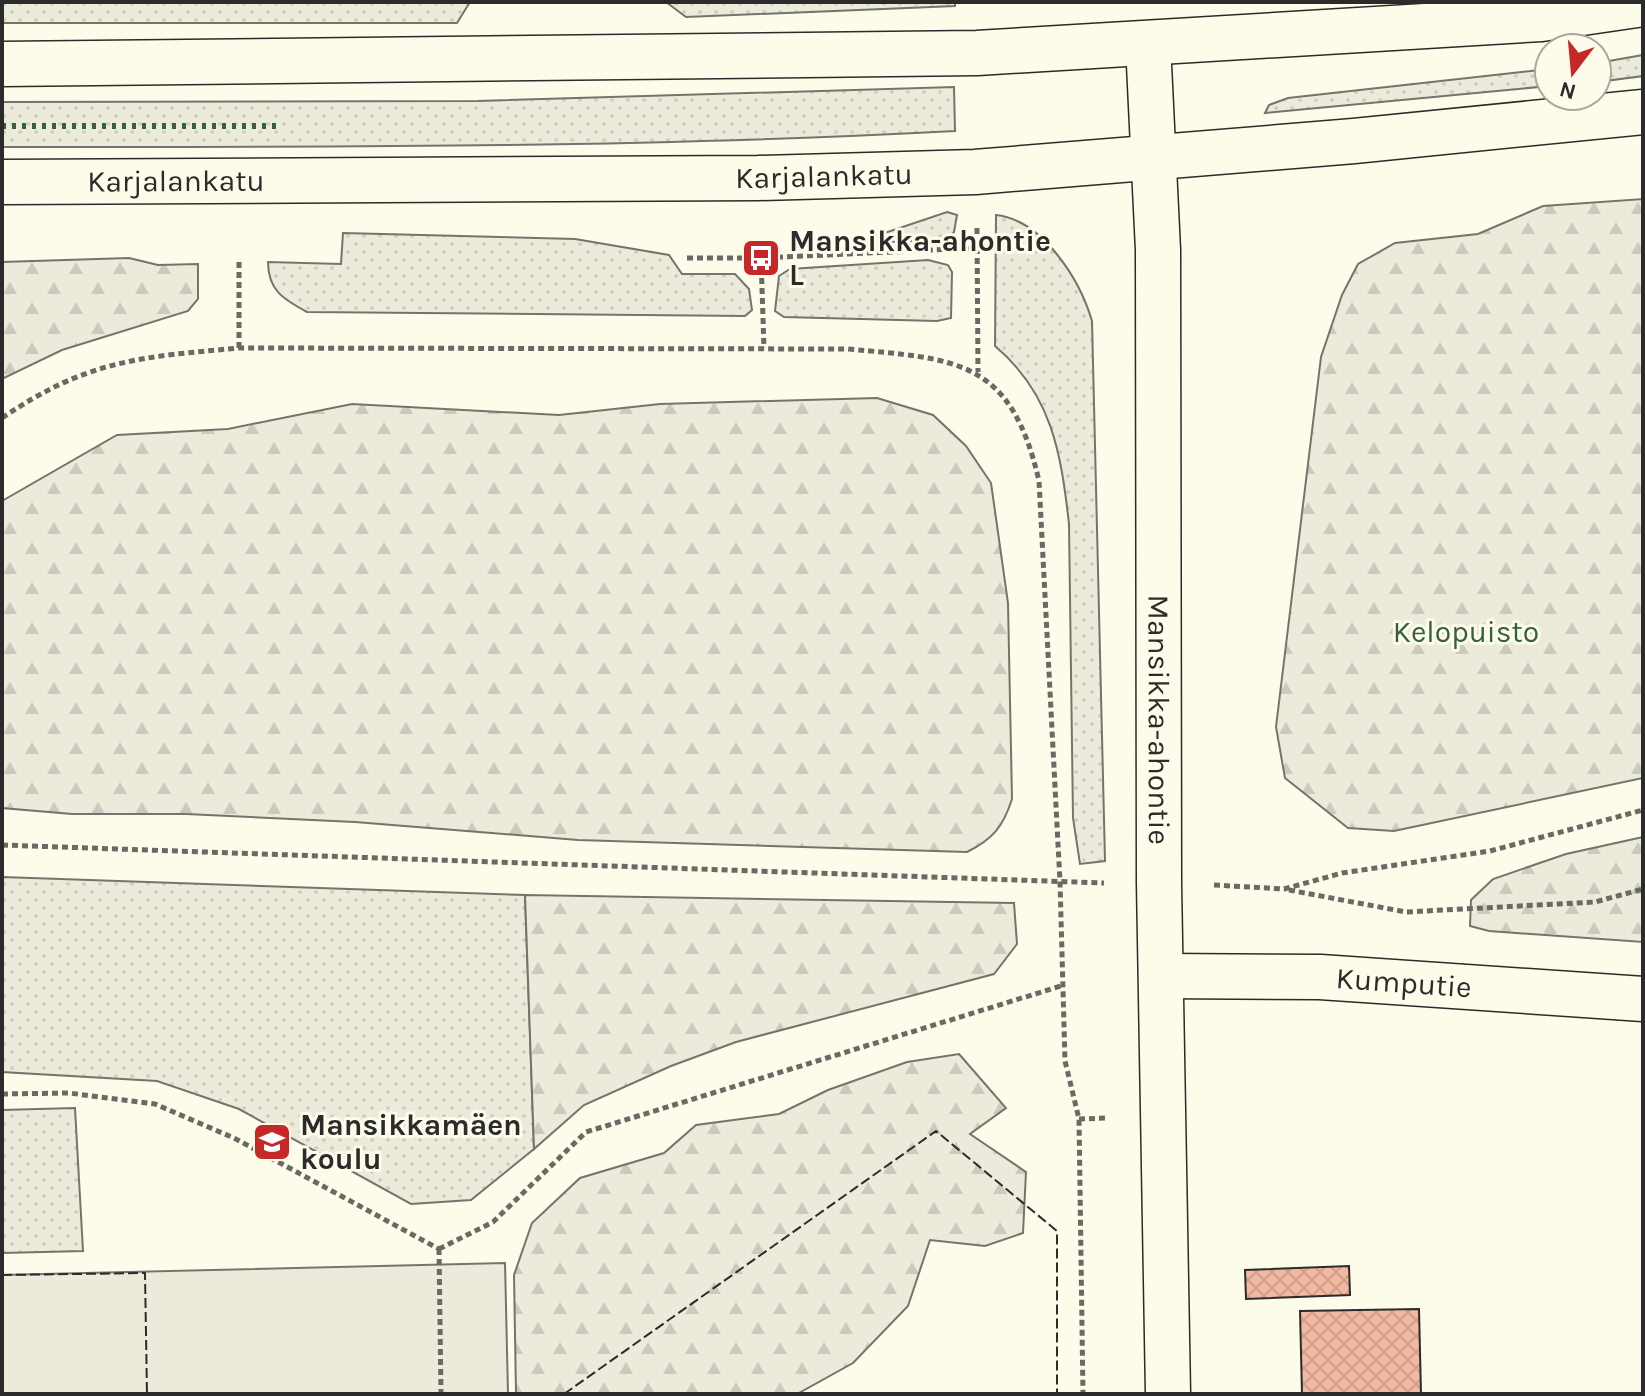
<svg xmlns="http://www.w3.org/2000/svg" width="1645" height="1396" font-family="Karla,sans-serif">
<defs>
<pattern id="grass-dots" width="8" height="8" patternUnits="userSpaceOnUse" patternTransform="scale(2)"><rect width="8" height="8" fill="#ecebdb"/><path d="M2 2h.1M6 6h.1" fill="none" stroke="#cbcabc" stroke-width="1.8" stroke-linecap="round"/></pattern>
<pattern id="forest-firs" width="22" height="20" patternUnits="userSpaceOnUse" patternTransform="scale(2)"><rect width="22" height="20" fill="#ecebdb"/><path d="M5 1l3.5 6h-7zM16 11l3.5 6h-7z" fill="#cbcabc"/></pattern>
<pattern id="building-cross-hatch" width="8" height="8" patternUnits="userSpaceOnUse" patternTransform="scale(2)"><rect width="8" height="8" fill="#f2b8a0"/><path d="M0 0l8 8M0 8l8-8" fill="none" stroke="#d09e8a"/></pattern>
</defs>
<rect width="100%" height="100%" fill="#fdfbea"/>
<!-- grass -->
<path fill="url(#grass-dots)" stroke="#74746e" stroke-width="2" d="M 2,2 L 470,2 L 457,23 L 2,23 Z
M 666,2 L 955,2 L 955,6 L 686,17 Z
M 1643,55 L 1643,76 L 1597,82 L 1597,63 Z
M 1549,69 L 1549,86 L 1265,113 L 1269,105 L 1288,98 Z
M 954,87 L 955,131 C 638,148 319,147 2,147 L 2,102 L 478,101 Z
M 947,212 L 957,215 L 954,232 L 947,239 L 852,244 Z
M 996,215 C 1043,220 1080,280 1092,321 L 1105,861 L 1080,864 L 1073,818 L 1069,524 C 1061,453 1052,394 995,346 Z
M 343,233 L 575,239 L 669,255 L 682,274 L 735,274 L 749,289 L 752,310 L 745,316 L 307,312 C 283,299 268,290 268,262 L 341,264 Z
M 928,260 L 948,265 L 952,272 L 951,318 L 937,321 L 784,317 L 775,311 L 779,276 L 790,269 Z
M 2,877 L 525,895 L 534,1149 L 471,1200 L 411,1204 L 239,1109 L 157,1081 L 2,1072 Z
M 75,1108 L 83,1251 L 2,1253 L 2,1110 Z"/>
<!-- forest -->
<path fill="url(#forest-firs)" stroke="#74746e" stroke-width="2" d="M 1643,199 L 1643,778 L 1394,831 L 1348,828 L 1285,778 L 1276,727 L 1321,357 L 1342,295 L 1358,264 L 1395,243 L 1478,234 L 1543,206 Z
M 129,258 L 158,265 L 198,264 L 198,299 L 188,311 L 62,350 L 2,379 L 2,262 Z
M 877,398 L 933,415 L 966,446 L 991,483 L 1008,603 L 1012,799 C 1003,827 993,839 967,852 L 578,840 L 355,822 L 186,814 L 72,814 L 2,808 L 2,501 L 117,435 L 228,429 L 352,404 L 559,415 L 660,404 Z
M 1643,837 L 1643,942 L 1489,931 L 1470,926 L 1471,900 L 1493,879 L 1566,854 Z
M 525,895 L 1014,903 L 1017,944 L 994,974 L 736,1042 L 671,1066 L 584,1105 L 534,1149 Z
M 959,1054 L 1006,1108 L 970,1134 L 1026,1172 L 1023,1233 L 985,1246 L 930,1240 L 908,1306 L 853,1363 L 797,1394 L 516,1394 L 514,1275 L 532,1223 L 580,1178 L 664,1153 L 696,1125 L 779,1114 L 828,1090 L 907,1062 Z"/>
<!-- green -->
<path fill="#ecebdb" stroke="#74746e" stroke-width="2" d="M 505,1263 L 508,1394 L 2,1394 L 2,1275 Z"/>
<!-- building -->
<path fill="url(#building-cross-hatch)" stroke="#2b2b2b" stroke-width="2" d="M 1349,1266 L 1350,1295 L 1246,1299 L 1245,1270 Z
M 1419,1309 L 1421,1394 L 1302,1394 L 1300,1311 Z"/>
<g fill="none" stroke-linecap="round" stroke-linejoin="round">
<defs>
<g id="street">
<path id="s1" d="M 1148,44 L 1158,250 L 1159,883 L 1168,1394"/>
<path id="s2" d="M 1162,976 L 1320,977 L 1643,999"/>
</g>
<g id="secondary">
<path d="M 2,64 L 977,53 L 1541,19 L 1643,4"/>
<path id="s3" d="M 2,182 L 758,178 L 975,172 L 1354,141 L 1643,112"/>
</g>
</defs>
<!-- street casing -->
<use href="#street" stroke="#2b2b2b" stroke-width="47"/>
<!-- secondary casing -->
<use href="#secondary" stroke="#2b2b2b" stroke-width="47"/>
<!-- path -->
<path stroke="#6a6964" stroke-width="5" stroke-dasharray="6 4" stroke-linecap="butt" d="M 977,228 L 978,372
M 687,258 L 761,258 L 977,248
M 761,258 L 764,348
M 239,348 L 239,258
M 2,418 C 87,360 140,357 239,348 L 848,349 C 957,359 1011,359 1039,481 L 1060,882 L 1065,1061 L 1079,1119 L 1083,1394
M 2,845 L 1104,883
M 1214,885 L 1284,889 L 1342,873 L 1490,851 L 1643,810
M 1289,890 L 1406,912 L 1595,902 L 1643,889
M 2,1094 L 69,1093 L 155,1104 L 234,1138 L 439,1249
M 1079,1119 L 1106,1118
M 439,1249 L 493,1222 L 586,1132 L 1061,986
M 439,1249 L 441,1394"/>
<!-- street -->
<use href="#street" stroke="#fdfbea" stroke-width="44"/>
<!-- secondary -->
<use href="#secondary" stroke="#fdfbea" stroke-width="44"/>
<!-- hedge -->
<path stroke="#34623c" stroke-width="6" stroke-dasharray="4 6" stroke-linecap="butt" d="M 2,126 L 276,126"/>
<!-- fence -->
<path stroke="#2b2b2b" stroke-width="2" stroke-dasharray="10 4" stroke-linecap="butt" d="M 2,1275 L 145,1273 L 147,1394
M 564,1394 L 936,1131 L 1057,1231 L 1057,1394"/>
</g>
<!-- icons -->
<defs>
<symbol id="bus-square" viewBox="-11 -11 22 22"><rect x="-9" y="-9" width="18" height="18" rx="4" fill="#c62828" stroke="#fdfbea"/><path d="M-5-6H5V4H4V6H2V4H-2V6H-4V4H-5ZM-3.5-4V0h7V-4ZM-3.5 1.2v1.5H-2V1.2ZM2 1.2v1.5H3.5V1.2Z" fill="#fff"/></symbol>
<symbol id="school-square" viewBox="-11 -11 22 22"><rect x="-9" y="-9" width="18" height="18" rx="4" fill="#c62828" stroke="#fdfbea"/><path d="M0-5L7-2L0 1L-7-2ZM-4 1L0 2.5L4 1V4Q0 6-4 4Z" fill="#fff"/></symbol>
</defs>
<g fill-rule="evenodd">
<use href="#bus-square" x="739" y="236" width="44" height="44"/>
<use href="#school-square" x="250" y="1120" width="44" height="44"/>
</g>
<g text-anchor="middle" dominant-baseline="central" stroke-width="6" stroke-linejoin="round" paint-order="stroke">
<!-- street labels -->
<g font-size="30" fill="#2b2b2b" stroke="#fdfbea">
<text stroke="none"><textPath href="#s3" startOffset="822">Karjalankatu</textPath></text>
<text stroke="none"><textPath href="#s3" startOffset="174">Karjalankatu</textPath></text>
<text stroke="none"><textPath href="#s1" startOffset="676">Mansikka-ahontie</textPath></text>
<text stroke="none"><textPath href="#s2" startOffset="242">Kumputie</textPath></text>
</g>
<!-- poi labels -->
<g font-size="30" font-weight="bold" fill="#2b2b2b" stroke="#fdfbea" text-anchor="start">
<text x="789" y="241">Mansikka-ahontie<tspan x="789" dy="34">L</tspan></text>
<text x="300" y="1125">Mansikkamäen<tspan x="300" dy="34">koulu</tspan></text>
</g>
<!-- park labels -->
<g font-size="30" fill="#34623c" stroke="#fdfbea">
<text x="1466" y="632">Kelopuisto</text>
</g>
</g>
<!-- border -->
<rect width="1645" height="1396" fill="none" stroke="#2b2b2b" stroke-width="8"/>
<!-- north arrow -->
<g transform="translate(1573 72) rotate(196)"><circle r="38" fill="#fdfbea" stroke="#a9a89e" stroke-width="2"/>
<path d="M0-6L14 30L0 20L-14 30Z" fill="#c62828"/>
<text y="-12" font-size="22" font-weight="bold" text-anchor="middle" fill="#2b2b2b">N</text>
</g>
</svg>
